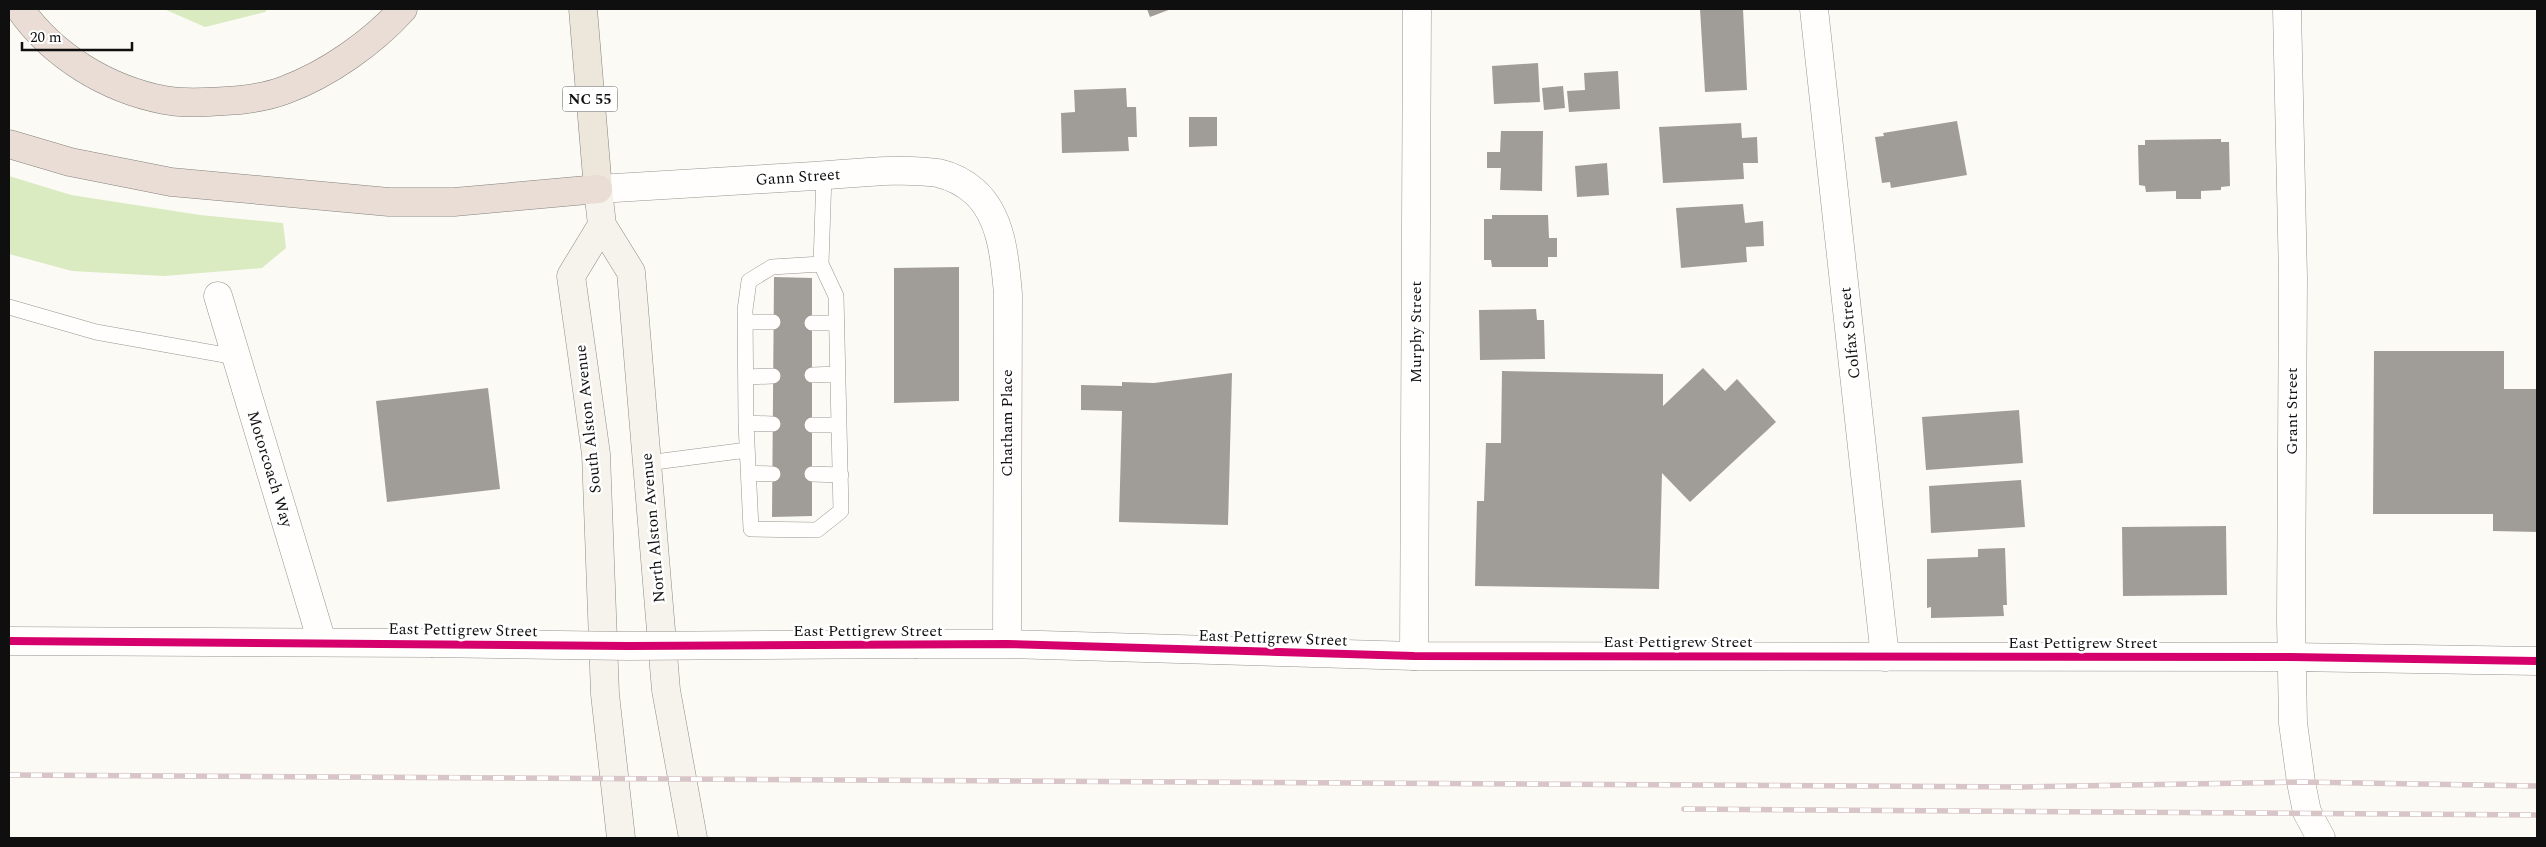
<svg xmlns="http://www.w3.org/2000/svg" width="2546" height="847" font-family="Spectral,serif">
<rect width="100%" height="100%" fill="#fcfaf4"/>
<!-- forest -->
<path fill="#daeac1" d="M 164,9 L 267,9 L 265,12 L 205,27 Z
M 9,176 L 71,195 L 200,215 L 283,223 L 286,248 L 262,268 L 164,276 L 72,271 L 9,254 Z"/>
<!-- building -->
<path fill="#a09d99" d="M 1147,9 L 1171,9 L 1150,17 Z
M 1700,9 L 1743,9 L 1747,90 L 1705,92 Z
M 1538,63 L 1540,102 L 1494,104 L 1492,66 Z
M 1618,71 L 1620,109 L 1569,112 L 1567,91 L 1585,90 L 1584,73 Z
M 1563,86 L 1565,108 L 1544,110 L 1542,88 Z
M 1126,88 L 1127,107 L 1136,107 L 1137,137 L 1128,137 L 1129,151 L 1062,153 L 1061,113 L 1075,112 L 1074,90 Z
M 1189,117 L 1217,117 L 1217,146 L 1189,147 Z
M 1957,121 L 1967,175 L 1891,188 L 1890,182 L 1882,183 L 1875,137 L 1884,136 L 1883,133 Z
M 1741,123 L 1742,138 L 1757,137 L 1758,163 L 1743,163 L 1744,179 L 1663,183 L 1659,127 Z
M 1501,131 L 1543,131 L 1542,191 L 1500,190 L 1501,168 L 1487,168 L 1487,152 L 1500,152 Z
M 2221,139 L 2221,142 L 2229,142 L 2230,186 L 2221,187 L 2221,190 L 2201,191 L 2201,199 L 2176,199 L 2176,191 L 2146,192 L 2145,186 L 2139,185 L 2138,145 L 2145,145 L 2145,140 Z
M 1607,163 L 1609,195 L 1577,197 L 1575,166 Z
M 1743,204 L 1745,223 L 1763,221 L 1764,246 L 1746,247 L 1747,262 L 1681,268 L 1676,208 Z
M 1492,215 L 1548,215 L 1549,238 L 1557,238 L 1557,257 L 1548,257 L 1548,267 L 1492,267 L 1491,260 L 1484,260 L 1484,219 L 1492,219 Z
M 959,267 L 959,401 L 894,403 L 894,268 Z
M 774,277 L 812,278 L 812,516 L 772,517 Z
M 1536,309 L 1537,320 L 1544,320 L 1545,359 L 1480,360 L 1479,310 Z
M 2374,351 L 2504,351 L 2504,389 L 2537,389 L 2537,532 L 2493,531 L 2493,514 L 2373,514 Z
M 1703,368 L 1725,391 L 1737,379 L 1776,422 L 1690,502 L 1662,473 L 1659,589 L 1475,586 L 1477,501 L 1484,501 L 1486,443 L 1501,443 L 1502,371 L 1663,374 L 1663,406 Z
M 1232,373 L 1228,525 L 1119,522 L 1122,411 L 1081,410 L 1081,385 L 1122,386 L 1122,382 L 1154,383 Z
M 488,388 L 500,489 L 387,502 L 376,401 Z
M 2019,410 L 2023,463 L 1926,470 L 1922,417 Z
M 2021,480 L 2025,527 L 1931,533 L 1929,486 Z
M 2226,526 L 2227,595 L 2123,596 L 2122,527 Z
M 2005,548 L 2007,605 L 2003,605 L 2004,616 L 1931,618 L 1931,607 L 1927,608 L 1927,559 L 1978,557 L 1978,549 Z"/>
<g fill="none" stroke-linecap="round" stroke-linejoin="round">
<defs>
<path id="service" d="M 821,264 L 772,267 L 749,281 L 745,310 L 746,423 L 751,529 L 817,530 L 841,511 L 836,296 L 821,264 L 824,175
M 9,307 L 96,332 L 236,357
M 745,322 L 773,322
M 812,323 L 837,323
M 812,375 L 838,374
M 746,377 L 773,376
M 746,423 L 773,424
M 812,425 L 839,425
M 647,463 L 747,450
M 748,473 L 773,474
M 812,474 L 841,475"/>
<path id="minor" d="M 1814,9 L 1885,657
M 218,296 L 322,642
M 1414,656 L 1417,9"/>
<path id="tertiary" d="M 2287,9 L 2293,278 L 2291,620 L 2293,723 L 2301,782 L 2307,812 L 2321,838
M 598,189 C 670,185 742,180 814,176 C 855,174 896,167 938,173 C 951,176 965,183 975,192 C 1002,217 1005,259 1008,294 L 1007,644
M 9,641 L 431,643
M 917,644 L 1007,644 L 1414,656 L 2291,657 L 2537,661"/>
<path id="secondary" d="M 598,189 L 602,225 L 571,276 L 596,454 L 605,694 L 621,838
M 602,225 L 631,272 L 666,690 L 693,838"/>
<path id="primary" d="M 583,9 L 598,189"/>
<path id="motorway" d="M 20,9 C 53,56 107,89 164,100 C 184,104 205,102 225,101 C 244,100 267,97 285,90 C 328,74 372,43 403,9
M 9,144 L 70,162 L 171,182 L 389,202 L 454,202 L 598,189"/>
</defs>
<!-- service casing -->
<use href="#service" stroke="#969592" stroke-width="16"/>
<!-- minor casing -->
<use href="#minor" stroke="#969592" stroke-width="29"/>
<!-- tertiary casing -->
<use href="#tertiary" stroke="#969592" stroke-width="29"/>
<!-- secondary casing -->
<use href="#secondary" stroke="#8c8b89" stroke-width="29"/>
<!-- primary casing -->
<use href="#primary" stroke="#83827f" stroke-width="29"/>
<!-- motorway casing -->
<use href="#motorway" stroke="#83827f" stroke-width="29"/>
<!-- service -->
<use href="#service" stroke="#fffefd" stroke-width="15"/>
<!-- minor -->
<use href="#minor" stroke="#fffefd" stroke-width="28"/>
<!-- tertiary -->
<use href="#tertiary" stroke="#fffefd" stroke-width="28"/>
<!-- secondary -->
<use href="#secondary" stroke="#f5f3eb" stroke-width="28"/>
<!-- primary -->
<use href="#primary" stroke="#ede6da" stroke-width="28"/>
<!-- motorway -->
<use href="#motorway" stroke="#eaddd5" stroke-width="28"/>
<defs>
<path id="rail" d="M 9,775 L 2022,787 L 2301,782 L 2537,786
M 1684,809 L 2537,815"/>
</defs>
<!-- rail casing -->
<use href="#rail" stroke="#d8c5c7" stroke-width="5.5"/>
<!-- rail -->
<use href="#rail" stroke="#fff" stroke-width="4" stroke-dasharray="11" stroke-linecap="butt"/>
<defs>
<path id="tertiary-bridge" d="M 431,643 L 628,646 L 917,644"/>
</defs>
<!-- tertiary-bridge casing -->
<use href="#tertiary-bridge" stroke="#969592" stroke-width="29" stroke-linecap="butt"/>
<!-- tertiary-bridge -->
<use href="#tertiary-bridge" stroke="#fffefd" stroke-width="28"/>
<defs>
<path id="cycleway" d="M 9,641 L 628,646 L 1007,644 L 1414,656 L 2291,657 L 2537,661"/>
</defs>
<!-- cycleway casing -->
<use href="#cycleway" stroke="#fff" stroke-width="11"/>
<!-- cycleway -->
<use href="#cycleway" stroke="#d6006c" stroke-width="8"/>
</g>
<g text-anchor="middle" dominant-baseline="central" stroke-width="5" stroke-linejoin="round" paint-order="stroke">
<!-- shield labels -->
<rect fill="#fff" stroke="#575757" stroke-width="1" x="562.5" y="86.5" width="55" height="25" rx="4"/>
<g font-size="15" font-weight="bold" fill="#0f0f0f">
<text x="590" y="99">NC 55</text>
</g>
<!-- street labels -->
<g font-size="16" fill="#0f0f0f" stroke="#fff">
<text transform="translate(798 177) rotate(-4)">Gann Street</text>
<text transform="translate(1416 332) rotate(-90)">Murphy Street</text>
<text transform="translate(1850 333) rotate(-96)">Colfax Street</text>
<text transform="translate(2292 411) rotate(-90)">Grant Street</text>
<text transform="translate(588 419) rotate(-96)">South Alston Avenue</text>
<text transform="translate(1007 423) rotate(-90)">Chatham Place</text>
<text transform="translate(270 469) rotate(73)">Motorcoach Way</text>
<text transform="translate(653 528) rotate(-95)">North Alston Avenue</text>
<text transform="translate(463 630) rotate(1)">East Pettigrew Street</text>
<text x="868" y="631">East Pettigrew Street</text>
<text transform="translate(1273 638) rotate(2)">East Pettigrew Street</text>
<text x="1678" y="642">East Pettigrew Street</text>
<text x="2083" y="643">East Pettigrew Street</text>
</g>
</g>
<!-- border -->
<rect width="2546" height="847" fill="none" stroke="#0f0f0f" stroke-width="20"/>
<!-- scale -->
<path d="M22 42v8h110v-8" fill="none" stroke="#0f0f0f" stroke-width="2.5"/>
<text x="30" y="42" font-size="15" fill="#0f0f0f" stroke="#ffffff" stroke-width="4" paint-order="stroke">20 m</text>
</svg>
